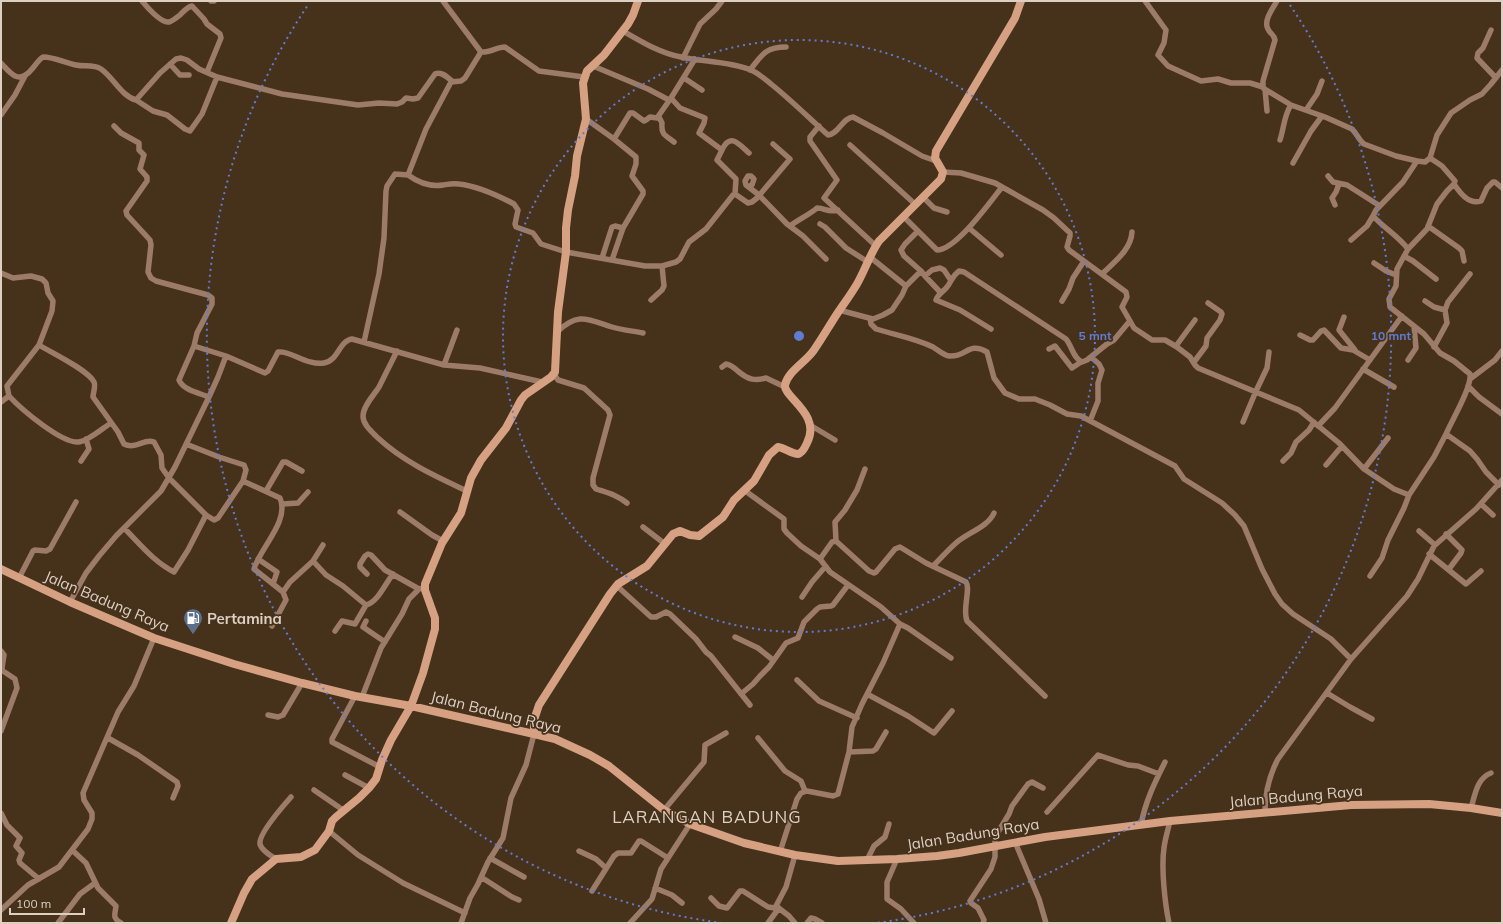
<svg xmlns="http://www.w3.org/2000/svg" width="1503" height="924" font-family="Mulish,sans-serif">
<rect width="100%" height="100%" fill="#46311b"/>
<g fill="none" stroke-linecap="round" stroke-linejoin="round">
<!-- street -->
<path stroke="#9c7b68" stroke-width="5.5" d="M 142,1 C 147,7 161,23 169,22 C 173,21 177,17 180,15 C 184,11 187,7 192,6 L 204,19 L 207,24 L 220,34 L 221,38 L 207,72
M 211,1 L 214,1
M 443,1 L 481,52 C 489,53 497,47 505,47 L 539,71 L 584,77
M 1145,1 L 1166,30 L 1164,43 L 1158,55 L 1168,66 L 1201,81 L 1218,79 L 1231,83 L 1250,83 L 1263,87
M 1277,1 C 1273,8 1263,21 1268,29 C 1270,34 1274,34 1275,40 L 1263,81 L 1263,88 L 1291,105 L 1325,117 L 1352,129 C 1357,134 1359,140 1364,144 L 1396,156 L 1417,161
M 1491,30 L 1483,48 L 1478,53 L 1477,58 L 1496,78
M 623,31 C 642,42 660,53 681,57 C 704,62 729,61 751,70 C 758,73 765,79 771,84 C 791,100 809,118 828,135 C 839,134 842,118 853,117 L 883,133 L 922,156 L 936,161
M 683,58 L 700,24 L 716,9 L 722,1
M 695,59 L 671,98 L 680,108 L 705,118 L 704,123 L 699,133 L 722,150 L 717,160 L 736,179 L 735,194
M 1,63 C 11,74 19,85 32,69 C 36,65 38,60 43,57 C 55,57 65,63 76,65 C 85,67 93,64 101,69 C 113,77 121,96 136,100 L 160,73 L 176,59 L 181,58 L 187,60 L 199,69 L 217,77 L 282,94 L 358,105 L 379,103 L 397,104 L 402,102 L 406,98 L 413,99 L 418,98 L 435,74 C 441,71 447,77 452,81
M 170,64 L 180,75 L 189,75
M 593,66 L 648,89 L 669,100
M 750,70 C 762,55 765,47 786,47
M 684,78 L 702,90
M 1265,89 L 1267,111
M 136,100 L 153,111 L 167,115 L 185,129 L 190,131 L 202,114 L 217,77
M 1306,110 L 1317,94 L 1322,81
M 1,115 L 15,95 L 25,76
M 659,117 L 662,123 C 661,135 665,135 674,142
M 586,119 L 614,139 L 630,113 L 633,113 L 644,121 L 646,120 L 650,117 L 657,118 L 671,98
M 819,126 L 810,137 L 810,141 L 837,180 L 824,198 L 876,246
M 1280,140 C 1284,128 1284,115 1291,105
M 850,145 L 916,205
M 722,150 C 730,132 739,144 749,153
M 1430,158 L 1442,166 L 1455,181 L 1454,184 C 1460,193 1469,205 1481,201 L 1487,188 L 1493,182 L 1495,182 L 1502,188
M 1293,163 L 1311,131 L 1322,116
M 943,172 L 961,173 L 995,183 L 1043,210 L 1054,218 L 1070,233 L 1070,236 L 1067,247 L 1069,250 L 1126,292 L 1127,297 L 1122,307 L 1134,328 L 1152,340 L 1165,340 L 1177,347 L 1190,357 L 1195,365 L 1198,368 L 1299,410 L 1339,443 L 1364,469 L 1394,489 L 1409,495 L 1434,457 L 1446,434
M 408,175 C 419,183 430,187 443,185 C 449,184 453,183 459,184 C 477,186 497,195 514,204 L 518,210 L 515,224 L 516,227 L 533,233 L 541,244 L 566,252 L 645,266 L 662,266 L 676,262 L 680,259 L 689,242 L 706,229 L 733,195 L 735,194 L 748,203 L 752,202 L 757,198 L 790,159 L 773,144
M 1328,176 L 1333,182 L 1347,185 L 1380,206
M 749,186 L 752,185 L 754,179 L 751,176 L 748,176 L 745,181 L 746,185 L 759,195 L 787,224 L 803,236 L 826,259
M 924,198 L 934,208 L 947,212
M 1335,205 L 1332,198 L 1336,192 L 1339,184
M 904,217 L 937,250 C 956,250 990,202 1002,187
M 820,224 L 825,227 L 846,248 L 868,262
M 790,226 C 799,219 809,215 817,208 C 826,208 827,213 838,210
M 1428,226 L 1459,248 L 1462,251 L 1464,261
M 969,228 L 1001,255
M 918,231 L 905,244 L 901,250 L 904,256 L 921,271
M 1351,240 L 1367,226 L 1373,216
M 1408,249 L 1427,229 L 1437,204 L 1447,191 L 1454,184
M 1404,256 L 1413,261 L 1436,279
M 870,257 L 906,286
M 602,258 L 612,227 L 615,226 L 623,228
M 612,260 L 623,228 L 643,194 L 643,191 L 632,176 L 636,164 L 636,157 L 614,139
M 1374,263 L 1386,271 L 1396,275
M 1,273 L 13,278 L 31,276 L 42,279 L 46,283 L 48,293 L 53,301 L 52,311 L 39,345 L 7,386 L 9,396 L 1,402
M 1102,274 C 1114,262 1131,250 1132,232
M 925,276 L 941,293
M 651,300 L 662,290 L 664,286 L 662,266
M 1062,301 L 1069,289 L 1073,278 L 1084,261
M 1425,301 L 1434,307 L 1445,310
M 839,310 L 869,318 L 873,319 L 883,315 L 892,310 L 902,295 L 906,286 L 921,271 L 925,276 L 932,270 L 940,268 L 944,270 L 950,279
M 1344,317 L 1339,330 L 1355,350
M 870,319 L 871,324 L 876,329 C 895,335 915,338 933,347 C 938,350 943,355 949,356 C 966,358 968,341 987,352 L 994,378 L 1005,393 L 1019,399 L 1035,399 L 1050,405 L 1067,414 L 1081,416 L 1175,466 L 1184,479 L 1222,503 L 1235,515 L 1244,526 L 1262,569 L 1275,594 L 1282,604 L 1293,614 L 1331,639 L 1351,659
M 991,329 L 960,310 L 936,300 C 938,294 943,292 947,287 C 952,281 951,277 959,271 L 964,272 L 1066,339 C 1072,346 1073,358 1082,362 L 1087,360 L 1107,344 L 1114,340 L 1129,322
M 557,332 C 578,312 587,319 612,327 C 622,330 633,331 643,333
M 1300,335 L 1310,340 L 1313,340 L 1321,331 L 1324,330 L 1341,348 L 1353,350 L 1370,360
M 364,342 L 379,274 L 384,238 L 386,191 L 387,186 L 395,174 L 408,175 L 426,129 L 451,82 L 461,81 L 465,78 L 481,52
M 39,345 C 52,353 88,370 94,382 C 96,386 93,393 93,397 L 118,432 L 124,444 C 136,450 144,438 154,442 L 161,455 L 162,468 L 169,478 L 206,515
M 194,346 L 226,356 L 265,373 L 268,371 L 278,352 C 290,350 307,366 324,363 C 338,361 339,341 352,339 L 444,365 L 480,368 L 542,382
M 1176,346 L 1195,320
M 1434,347 L 1447,323 L 1445,310 L 1448,302 L 1470,274
M 1049,349 L 1055,346 L 1072,368 L 1081,362
M 397,351 C 391,363 385,375 379,387 C 374,395 363,406 363,416 C 363,425 372,432 378,438 C 404,462 435,476 467,491
M 1408,360 L 1416,348 L 1414,326
M 1194,362 L 1206,346 L 1207,338 L 1220,320 L 1222,314 L 1221,312 L 1208,303
M 444,365 L 457,330
M 722,367 L 726,364 C 732,365 734,368 739,372 C 749,380 755,381 766,378 L 785,387
M 1363,369 L 1394,387
M 554,374 L 558,380 L 584,388 L 608,410 L 610,415 L 593,478 L 593,485 L 596,489 C 608,493 617,495 627,503
M 1470,379 L 1495,360 L 1502,351
M 1468,386 L 1479,397 L 1502,414
M 9,396 C 21,409 62,444 79,442 C 88,441 103,428 111,423
M 209,397 L 218,377 L 226,356
M 1090,421 L 1098,401 L 1098,383 L 1102,370 L 1099,364 L 1091,357
M 1243,422 L 1256,391 L 1267,368 L 1269,352
M 810,425 L 835,440
M 1318,426 L 1335,408 L 1402,316
M 186,444 L 219,457 L 244,465 L 246,470 L 243,481 L 280,498 C 290,521 260,548 254,569 L 283,592 L 290,582 L 313,561 L 323,545
M 81,461 L 89,449 L 86,439
M 1283,461 L 1291,453 L 1296,442 L 1309,430 L 1314,422
M 1326,465 L 1342,446
M 1364,469 L 1388,438
M 1499,485 L 1486,472 L 1477,459 L 1470,451 L 1446,434 C 1452,420 1472,387 1470,374 L 1454,361 L 1440,353 L 1424,334 L 1390,307 L 1389,299 L 1396,286 L 1397,269 L 1408,249 C 1398,236 1384,228 1373,216 L 1376,210 L 1403,182 L 1417,161 L 1425,162 L 1430,158 L 1437,135 L 1451,113 L 1470,100 L 1482,94 L 1491,84 L 1502,70
M 744,490 L 784,519 L 784,529 L 787,533 L 801,546 L 820,559 L 830,572 L 881,607 L 900,624 L 883,663 L 862,704 L 852,727 L 849,752 L 838,794 L 833,796 L 807,791 L 801,793 L 797,799 L 780,852
M 266,491 L 283,462 L 286,462 L 302,471
M 283,504 L 298,503 L 308,492
M 1481,504 L 1493,515
M 400,512 L 432,535 L 443,541
M 643,527 L 665,544
M 124,528 C 140,544 154,562 174,572 L 188,550 L 206,515 L 214,520 L 218,518 L 243,481
M 1419,531 L 1435,545
M 1446,534 L 1462,550 L 1461,553 L 1449,569
M 836,541 L 835,522 L 845,510 L 857,490 L 865,469
M 1429,554 L 1466,584 L 1481,571
M 258,559 L 277,572 L 273,584
M 820,559 L 832,542 L 836,541 L 869,571 L 874,573 L 876,572 L 895,549 L 900,547 L 926,563 L 966,582 C 971,589 962,609 967,621 L 1045,696
M 313,561 L 326,575 L 343,586 L 366,605 C 378,602 385,584 393,574
M 934,565 C 941,558 948,550 956,543 C 967,533 988,527 994,513
M 367,574 L 360,567 L 360,564 L 365,556 L 368,554 L 371,555 L 385,570 L 419,589
M 1370,576 L 1382,558 L 1388,540 L 1404,508 L 1409,495
M 19,578 L 33,551 L 35,550 L 46,551 L 50,549 L 76,502
M 617,586 L 651,617 L 656,617 L 666,612 L 670,614 L 696,639 L 706,652 L 711,656 L 750,705
M 802,597 L 812,582 L 825,567
M 70,602 L 86,573 L 99,556 L 116,536 L 161,491 L 175,467 L 209,397 C 199,393 183,390 179,380 L 194,346 L 197,333 L 212,304 L 212,298 L 208,295 L 156,281 L 151,278 L 148,272 L 151,245 L 150,240 L 127,215 L 126,211 L 147,181 L 147,177 L 140,169 L 144,155 L 139,150 L 139,143 L 121,133 L 114,126
M 366,621 L 363,627 L 385,642
M 900,624 L 908,628 L 951,658
M 272,626 L 286,600 L 283,592
M 335,631 L 342,621 L 355,624 L 366,605
M 735,637 L 758,648 L 773,660
M 1,651 L 4,655 L 2,668 L 3,671 L 15,679 L 17,688 L 1,731
M 797,680 L 819,701 L 857,718
M 1327,693 L 1350,707 L 1372,719
M 741,694 L 753,684 L 760,676 L 769,667 L 786,643 L 798,638 L 804,622 L 817,609 L 820,607 L 831,606 L 833,605 L 848,585
M 867,694 L 908,716 L 934,733 L 952,711
M 355,696 L 332,739 L 332,742 L 380,767
M 362,697 L 381,648 L 402,614 L 409,599 L 419,589 L 425,587
M 268,715 L 278,717 L 283,715 L 302,683
M 108,738 L 138,755 L 177,782 L 178,786 L 173,798
M 758,738 L 785,771 L 801,781 L 805,791
M 849,752 L 873,751 L 876,749 L 886,732
M 345,775 L 369,788
M 314,790 L 343,810
M 1471,808 C 1475,795 1477,778 1491,773
M 664,810 L 704,762 L 705,745 L 726,733
M 1047,812 L 1098,755 L 1128,765 L 1138,766 L 1159,774
M 1265,812 C 1265,793 1269,776 1278,759 L 1351,659 L 1407,596 L 1418,579 L 1434,546 L 1476,509 L 1502,480
M 1,813 L 7,825 L 20,838 L 16,846 L 22,853 L 19,860 L 20,863 L 39,879
M 1141,825 C 1145,802 1155,782 1165,762
M 329,831 L 358,855 L 403,883 L 465,913
M 1015,842 L 1039,899 L 1046,923
M 72,850 L 86,863 L 98,888 L 116,906 C 115,915 112,918 121,923
M 579,851 L 596,859 L 606,868
M 490,858 L 524,877
M 276,859 C 271,856 261,850 260,844 C 258,834 284,805 291,797
M 897,859 L 887,882 L 887,899 L 901,909 L 914,923
M 867,860 L 874,846 L 885,837 L 889,824
M 481,877 L 512,897 L 519,900
M 655,888 L 672,895 L 682,903
M 592,891 L 614,856 L 618,853 L 631,853 L 639,841 L 641,841 L 668,858
M 711,898 L 719,906 L 727,908 L 740,891 L 743,891 L 768,907 L 775,908 L 776,906
M 1,910 L 28,885 L 59,867 L 88,829 L 92,819 L 92,813 L 84,800 L 83,793 L 118,712 L 134,686 L 154,638
M 58,923 L 80,894 L 95,883
M 461,923 L 470,898 L 478,884 L 488,862 L 503,838 L 511,798 L 526,765 L 534,734
M 630,923 L 652,899 L 661,869 L 690,824
M 768,923 L 779,908
M 795,923 L 789,916 L 776,906 L 786,887 L 795,855
M 807,923 L 811,918 L 815,919 L 822,923
M 983,923 L 984,920 L 978,908 L 971,903 L 970,901 L 991,869 L 995,857 L 995,837 L 1009,814 L 1012,806 L 1028,784 L 1032,782 L 1043,788
M 1169,923 C 1165,904 1161,868 1164,848 C 1165,839 1168,830 1170,821"/>
<!-- secondary -->
<path stroke="#d6a183" stroke-width="8" d="M 1,569 L 70,602 L 154,638 L 234,664 L 302,683 L 355,696 L 411,706 L 534,734 L 555,739 L 590,755 L 609,766 L 664,810 L 690,824 L 744,843 L 795,855 L 838,861 L 897,859 L 937,856 L 959,853 L 1045,837 L 1170,821 L 1351,805 L 1429,804 L 1471,808 L 1502,813
M 534,734 L 534,720 L 539,705 L 610,594 L 618,584 L 647,566 L 673,534 L 680,531 L 690,535 L 699,536 L 723,517 L 734,500 L 754,481 L 769,455 L 778,447 C 785,448 792,454 798,454 C 803,453 805,447 807,443 C 822,414 783,397 785,385 C 788,371 806,362 814,350 C 821,340 828,328 835,317 C 842,306 850,296 857,284 C 865,270 870,254 879,241 L 941,179 L 943,172 L 935,158 L 936,151 L 1015,18 L 1021,1
M 231,923 L 244,893 L 252,879 L 276,859 L 301,857 L 315,850 L 329,831 L 332,821 L 336,817 L 359,798 L 369,788 L 376,779 L 382,760 L 391,740 L 411,706 L 423,673 L 435,629 L 435,618 L 425,590 L 425,584 L 442,543 L 461,513 L 471,478 L 481,460 L 506,428 L 521,400 L 525,395 L 551,377 L 555,372 L 558,312 L 566,252 L 566,228 L 568,210 L 575,176 L 577,156 L 586,119 L 583,83 L 587,71 L 604,55 L 628,24 L 633,15 L 638,1"/>
</g>
<!-- distance rings -->
<g fill="none" stroke="#607cd1" stroke-width="2" stroke-dasharray="2 4">
<circle cx="799" cy="336" r="296"/>
<path d="M722 923A592 592 0 0 1 308 5M1290 5A592 592 0 0 1 876 923"/>
</g>
<!-- icons -->
<defs>
<symbol id="fuel-pin" viewBox="-11 -11 22 30"><path d="M0 17L-7.5 6A9.5 9.5 0 1 1 7.5 6Z" fill="#5c6f8a" stroke="#46311b"/><path d="M-5.5-6h7V0h2V4h1.3V-2.5L3-4.5l.8-.8L6-3V5H2.5V1h-1V6h-7ZM-4.2-4.7v3.2H.2V-4.7Z" fill="#fff"/></symbol>
</defs>
<g fill-rule="evenodd">
<use href="#fuel-pin" x="182" y="607" width="22" height="30"/>
</g>
<g text-anchor="middle" dominant-baseline="central" stroke-width="3.5" stroke-linejoin="round" paint-order="stroke">
<!-- street labels -->
<g font-size="15" fill="#ddd0c3" stroke="#46311b">
<text transform="translate(107 601) rotate(23)">Jalan Badung Raya</text>
<text transform="translate(496 712) rotate(14)">Jalan Badung Raya</text>
<text transform="translate(1296 796) rotate(-5)">Jalan Badung Raya</text>
<text transform="translate(973 834) rotate(-9)">Jalan Badung Raya</text>
</g>
<!-- poi labels -->
<g font-size="15" font-weight="bold" fill="#ddd0c3" stroke="#46311b" text-anchor="start">
<text x="207" y="618">Pertamina</text>
</g>
<!-- quarter labels -->
<g font-size="17" letter-spacing="1" fill="#ddd0c3" stroke="#46311b">
<text x="707" y="816">LARANGAN BADUNG</text>
</g>
</g>
<circle cx="799" cy="336" r="6" fill="#607cd1" stroke="#46311b" stroke-width="2"/>
<g font-size="12" text-anchor="middle" font-weight="bold" fill="#607cd1" stroke="#46311b" stroke-width="3.5" stroke-linejoin="round" paint-order="stroke">
<text x="1095" y="340">5 mnt</text>
<text x="1391" y="340">10 mnt</text>
</g>
<!-- border -->
<rect width="1503" height="924" fill="none" stroke="#ddd0c3" stroke-width="4"/>
<!-- scale -->
<path d="M10 908v6h74v-6" fill="none" stroke="#ddd0c3" stroke-width="2"/>
<text x="16" y="908" font-size="12" fill="#ddd0c3" stroke="#46311b" stroke-width="3" paint-order="stroke">100 m</text>
</svg>
